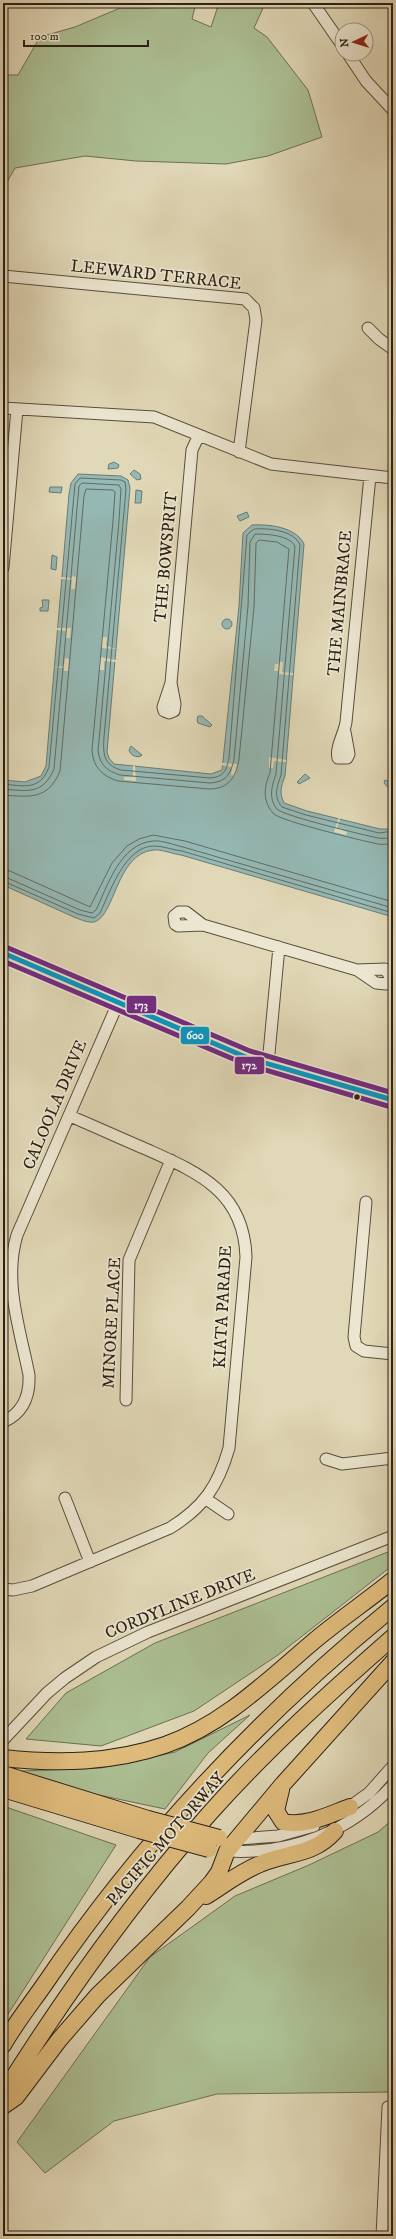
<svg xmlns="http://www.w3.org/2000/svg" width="396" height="2239" font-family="'IM FELL DW Pica',serif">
<rect width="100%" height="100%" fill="#e1d8b7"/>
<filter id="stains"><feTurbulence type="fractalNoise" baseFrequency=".005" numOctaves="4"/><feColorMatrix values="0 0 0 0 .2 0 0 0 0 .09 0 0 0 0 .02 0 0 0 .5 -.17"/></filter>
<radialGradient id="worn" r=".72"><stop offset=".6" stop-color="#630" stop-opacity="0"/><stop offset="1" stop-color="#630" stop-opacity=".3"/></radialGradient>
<!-- green -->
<path fill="#acc094" stroke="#6b7054" d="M 174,3 L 196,3 L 192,19 L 211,27 L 219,3 L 260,3 L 263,8 L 254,28 L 267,37 L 308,90 L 322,137 L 268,156 L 226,164 L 136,161 L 85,156 L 15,168 L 3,189 L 3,75 L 18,75 L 40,37 L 75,27 L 120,8 L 148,8 Z
M 393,1550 L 393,1565 L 278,1655 L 194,1711 L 101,1746 L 26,1739 L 66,1693 L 155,1643 Z
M 250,1715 L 208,1753 L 165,1809 L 23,1779 L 21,1771 L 101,1768 L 175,1752 Z
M 3,1806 L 116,1845 L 3,2022 Z
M 393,1819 L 393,2092 L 217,2094 L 114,2121 L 45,2173 L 17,2142 L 150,1957 L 235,1896 L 309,1865 L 378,1832 Z"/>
<!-- water -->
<path fill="#95b9b5" stroke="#6a7b75" d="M 114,462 L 119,465 L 118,468 L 108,469 L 109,464 Z
M 134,470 L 140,474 L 141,479 L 137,480 L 130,474 Z
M 78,474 L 121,476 L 128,480 L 130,488 L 107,752 L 109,758 L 114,764 L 211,774 L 222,770 L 239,606 L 243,533 L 252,525 C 269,524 296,527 304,544 L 285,776 C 281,787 279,792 284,803 L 307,811 L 380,829 L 389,829 L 393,825 L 393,917 L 181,855 C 173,854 161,849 153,850 C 116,854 115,917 94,922 C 88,923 82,920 76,918 L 3,885 L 3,780 L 25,782 L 41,776 L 46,766 L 69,494 L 71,483 Z
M 50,487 L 62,487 L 61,493 L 49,492 Z
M 136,490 L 142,491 L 141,503 L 135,503 Z
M 247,512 L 249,517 L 240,521 L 237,516 Z
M 52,555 L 57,557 L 56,570 L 51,569 Z
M 42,600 L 49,600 L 48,611 L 40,611 L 40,608 L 43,607 Z
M222 624a5 5 0 1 1 10 0a5 5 0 1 1-10 0Z
M 198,716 L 202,716 L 212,725 L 210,727 L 198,723 L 197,720 Z
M 131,746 L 142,755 L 141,756 C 136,758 130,755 129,750 Z
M 305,774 L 310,778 L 299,784 L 297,782 Z
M 385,780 L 393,783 L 393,793 L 384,783 Z"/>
<!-- pier -->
<path fill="#e1d8b7" d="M 72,576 L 76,577 L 75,589 L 71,589 L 72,580 L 61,579 L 61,577 L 72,578 Z
M 56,628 L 71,628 L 70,638 L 66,638 L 66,631 L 56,630 Z
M 102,637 L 107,637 L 106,646 L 117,649 L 101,648 Z
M 100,657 L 116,660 L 116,662 L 104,661 L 104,670 L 99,670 Z
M 65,658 L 69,659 L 68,671 L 64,671 L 64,668 L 53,667 L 64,666 Z
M 279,662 L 283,662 L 282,672 L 293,673 L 293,675 L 278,674 L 278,671 L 274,671 L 275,664 L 278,664 Z
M 269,757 L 286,760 L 286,762 L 274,761 L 273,768 L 269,768 Z
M 222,763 L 237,764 L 235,776 L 231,775 L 232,767 L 221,765 Z
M 133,766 L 135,766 L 136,781 L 124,780 L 124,777 L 133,777 Z
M 339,817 L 340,818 L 337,828 L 347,832 L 346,835 L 334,832 Z"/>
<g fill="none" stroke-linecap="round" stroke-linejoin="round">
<!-- shore -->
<path stroke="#606c64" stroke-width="1" d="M 3,784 C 24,786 40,791 49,767 L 75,484 L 80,478 L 121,480 L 125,482 L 126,489 L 104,737 C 103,753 103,765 121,770 L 210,778 C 224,777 226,771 229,758 L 247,535 L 254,529 C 268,528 294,530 300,545 L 281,775 C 277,787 273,796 282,807 L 306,815 L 379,833 L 393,831
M 3,789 C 27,791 43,795 54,769 L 79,486 L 82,483 L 119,485 L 121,489 L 119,521 L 98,751 C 100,765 107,771 120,775 L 210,783 C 226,782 231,774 234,759 L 248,606 L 250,542 L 255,534 C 267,534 289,535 295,546 L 276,774 C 272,786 268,798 277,809 C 283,816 364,835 378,838 C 383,839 388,838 393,837
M 3,795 C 30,797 48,800 60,771 L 84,496 L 86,489 L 113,490 L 115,492 L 113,521 L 92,750 C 93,767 102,776 118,781 L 209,789 C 229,789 236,777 239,759 L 254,607 L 256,543 L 259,540 L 277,542 L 289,549 L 270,773 C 264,786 262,802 274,814 C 281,821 363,841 378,844 C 382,845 388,844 393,843
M 3,870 L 10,871 L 90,907 L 112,863 L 127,846 L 139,839 L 153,835 L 185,841 L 393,902
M 3,876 L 80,910 L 92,913 L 96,910 C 108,885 120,844 153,841 C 162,840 174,845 183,847 L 393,908
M 3,881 L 78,914 L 94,918 L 100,913 C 110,892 125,846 154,846 C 163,846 173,850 182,851 L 393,913"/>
<defs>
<path id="minor" d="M 313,3 L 342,45
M 348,54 L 366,81 L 393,110
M 3,276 L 245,299 L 254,308 L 256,320 L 239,452
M 368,328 L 379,339 L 393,349
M 3,408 L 154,417 L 271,464 L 393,478
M 3,568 L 17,409
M 171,683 L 175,704 L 174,711 L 169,713 L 164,711 L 163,707 L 171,683 L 192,450 L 199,435
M 345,732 L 349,754 L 347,758 L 338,758 C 335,748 345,732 346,722 L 370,476
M 203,925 L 178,926 L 175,924 L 174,916 L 179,912 L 186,912 L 203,925 L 357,970 L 385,969 L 391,978 L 386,984 L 376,983 L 357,970
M 3,953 L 248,1058 L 393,1100
M 268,1064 L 279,947
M 366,1202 L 354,1337 L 356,1346 L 364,1351 L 393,1354
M 126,1400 L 129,1260 L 171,1160
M 3,1422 C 23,1413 30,1396 29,1375 C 20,1329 3,1282 17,1235 L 118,1003
M 326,1459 L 342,1464 L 393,1458
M 65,1498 L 90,1562
M 206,1499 L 228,1514
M 3,1589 L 13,1590 L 32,1586 L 170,1528 C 204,1507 218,1486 229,1448 L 246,1257 C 244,1192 199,1173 148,1150 C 122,1139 96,1127 70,1116
M 3,1740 L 47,1693 L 65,1678 L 96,1657 L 148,1632 L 393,1536
M 345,1810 L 369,1793 L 393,1766
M 238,1839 L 278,1836 L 314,1826
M 227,1851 C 291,1855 350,1832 393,1785
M 382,2236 L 388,2107 L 393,2107"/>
<path id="highway" d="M 3,1758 C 58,1764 112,1763 165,1745 C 223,1725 268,1680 314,1641 C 339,1620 367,1601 393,1580
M 3,1774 L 148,1819
M 3,1789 L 139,1830
M 281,1790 L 276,1811 L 283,1822 C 306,1827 328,1815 350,1807
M 206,1896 C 224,1885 240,1872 260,1864 C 288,1852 313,1856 335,1831
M 3,2045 C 15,2024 30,2005 44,1985 C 141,1842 260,1716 393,1607
M 3,2094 C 65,1995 132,1901 209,1814 C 266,1750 329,1693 393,1637
M 3,2106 L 16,2097 L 59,2040 L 98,1995 L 188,1908 L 212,1882 L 219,1872 L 227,1851 L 283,1784 L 393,1662"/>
</defs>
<!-- minor casing -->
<use href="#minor" stroke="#584d3d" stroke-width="13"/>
<!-- highway casing -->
<use href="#highway" stroke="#2a1f14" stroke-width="18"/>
<!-- minor -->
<use href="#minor" stroke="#ece6d0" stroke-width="11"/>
<!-- highway -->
<use href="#highway" stroke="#e0bc7c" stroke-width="16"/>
<defs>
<path id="highway-bridge" d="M 148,1819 L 219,1838
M 139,1830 L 209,1849"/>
</defs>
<!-- highway-bridge casing -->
<use href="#highway-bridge" stroke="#2a1f14" stroke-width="18" stroke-linecap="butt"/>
<!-- highway-bridge -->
<use href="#highway-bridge" stroke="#e0bc7c" stroke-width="16"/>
<defs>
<path id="bus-1" d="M 3,953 L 248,1058 L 393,1100"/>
<path id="bus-2" d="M 3,961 L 245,1064 L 391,1107"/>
<path id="bus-3" d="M 6,947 L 250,1051 L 393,1093"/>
</defs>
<!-- bus-1 casing -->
<use href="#bus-1" stroke="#ece6d0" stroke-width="8"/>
<!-- bus-2 casing -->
<use href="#bus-2" stroke="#ece6d0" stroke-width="8"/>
<!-- bus-3 casing -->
<use href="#bus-3" stroke="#ece6d0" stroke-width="8"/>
<!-- bus-1 -->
<use href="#bus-1" stroke="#0897c3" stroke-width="5"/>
<!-- bus-2 -->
<use href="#bus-2" stroke="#732a82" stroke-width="5"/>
<!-- bus-3 -->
<use href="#bus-3" stroke="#732a82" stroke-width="5"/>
</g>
<!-- markers -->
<circle fill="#2a1f14" stroke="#ece6d0" stroke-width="1.5" cx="357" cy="1097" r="3.5"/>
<g text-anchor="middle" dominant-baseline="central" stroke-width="3.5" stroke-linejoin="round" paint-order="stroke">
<!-- street labels -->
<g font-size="17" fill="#2a1f14" stroke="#ece6d0">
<text transform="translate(156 275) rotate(6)">LEEWARD TERRACE</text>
<text transform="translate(166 557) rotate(-85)">THE BOWSPRIT</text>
<text transform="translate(340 603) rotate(-85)">THE MAINBRACE</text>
<text transform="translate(55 1105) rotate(-67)">CALOOLA DRIVE</text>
<text transform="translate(223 1307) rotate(-87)">KIATA PARADE</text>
<text transform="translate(112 1323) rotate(-87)">MINORE PLACE</text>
<text transform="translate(180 1604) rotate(-22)">CORDYLINE DRIVE</text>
<text transform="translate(166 1839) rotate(-49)">PACIFIC MOTORWAY</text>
</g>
</g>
<g stroke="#ece6d0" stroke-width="1.5">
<rect x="126" y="995" width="31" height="19" rx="4" fill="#732a82"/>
<rect x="180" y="1026" width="30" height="19" rx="4" fill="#0897c3"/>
<rect x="234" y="1056" width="31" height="19" rx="4" fill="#732a82"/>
</g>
<g font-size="11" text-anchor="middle" font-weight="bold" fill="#fff">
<text x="141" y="1009">173</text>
<text x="195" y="1039">600</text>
<text x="249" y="1069">172</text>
</g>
<!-- margin -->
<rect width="396" height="2239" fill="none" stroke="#e1d8b7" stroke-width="16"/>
<rect x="4" y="4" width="388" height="2231" fill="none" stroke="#2a1f14" stroke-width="2"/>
<rect x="8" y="8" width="380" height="2223" fill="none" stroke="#2a1f14"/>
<!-- north arrow -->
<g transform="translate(354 42) rotate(266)"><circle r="19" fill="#ece6d0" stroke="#9e9685"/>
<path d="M0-3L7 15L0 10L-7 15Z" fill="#8f2418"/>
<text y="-6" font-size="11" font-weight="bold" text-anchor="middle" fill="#2a1f14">N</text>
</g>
<!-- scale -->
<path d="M24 40v6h124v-6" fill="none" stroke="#2a1f14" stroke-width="2"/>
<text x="30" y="40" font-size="12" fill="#2a1f14" stroke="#ece6d0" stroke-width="3" paint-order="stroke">100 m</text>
<rect width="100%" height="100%" filter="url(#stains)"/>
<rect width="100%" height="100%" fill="url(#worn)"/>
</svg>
